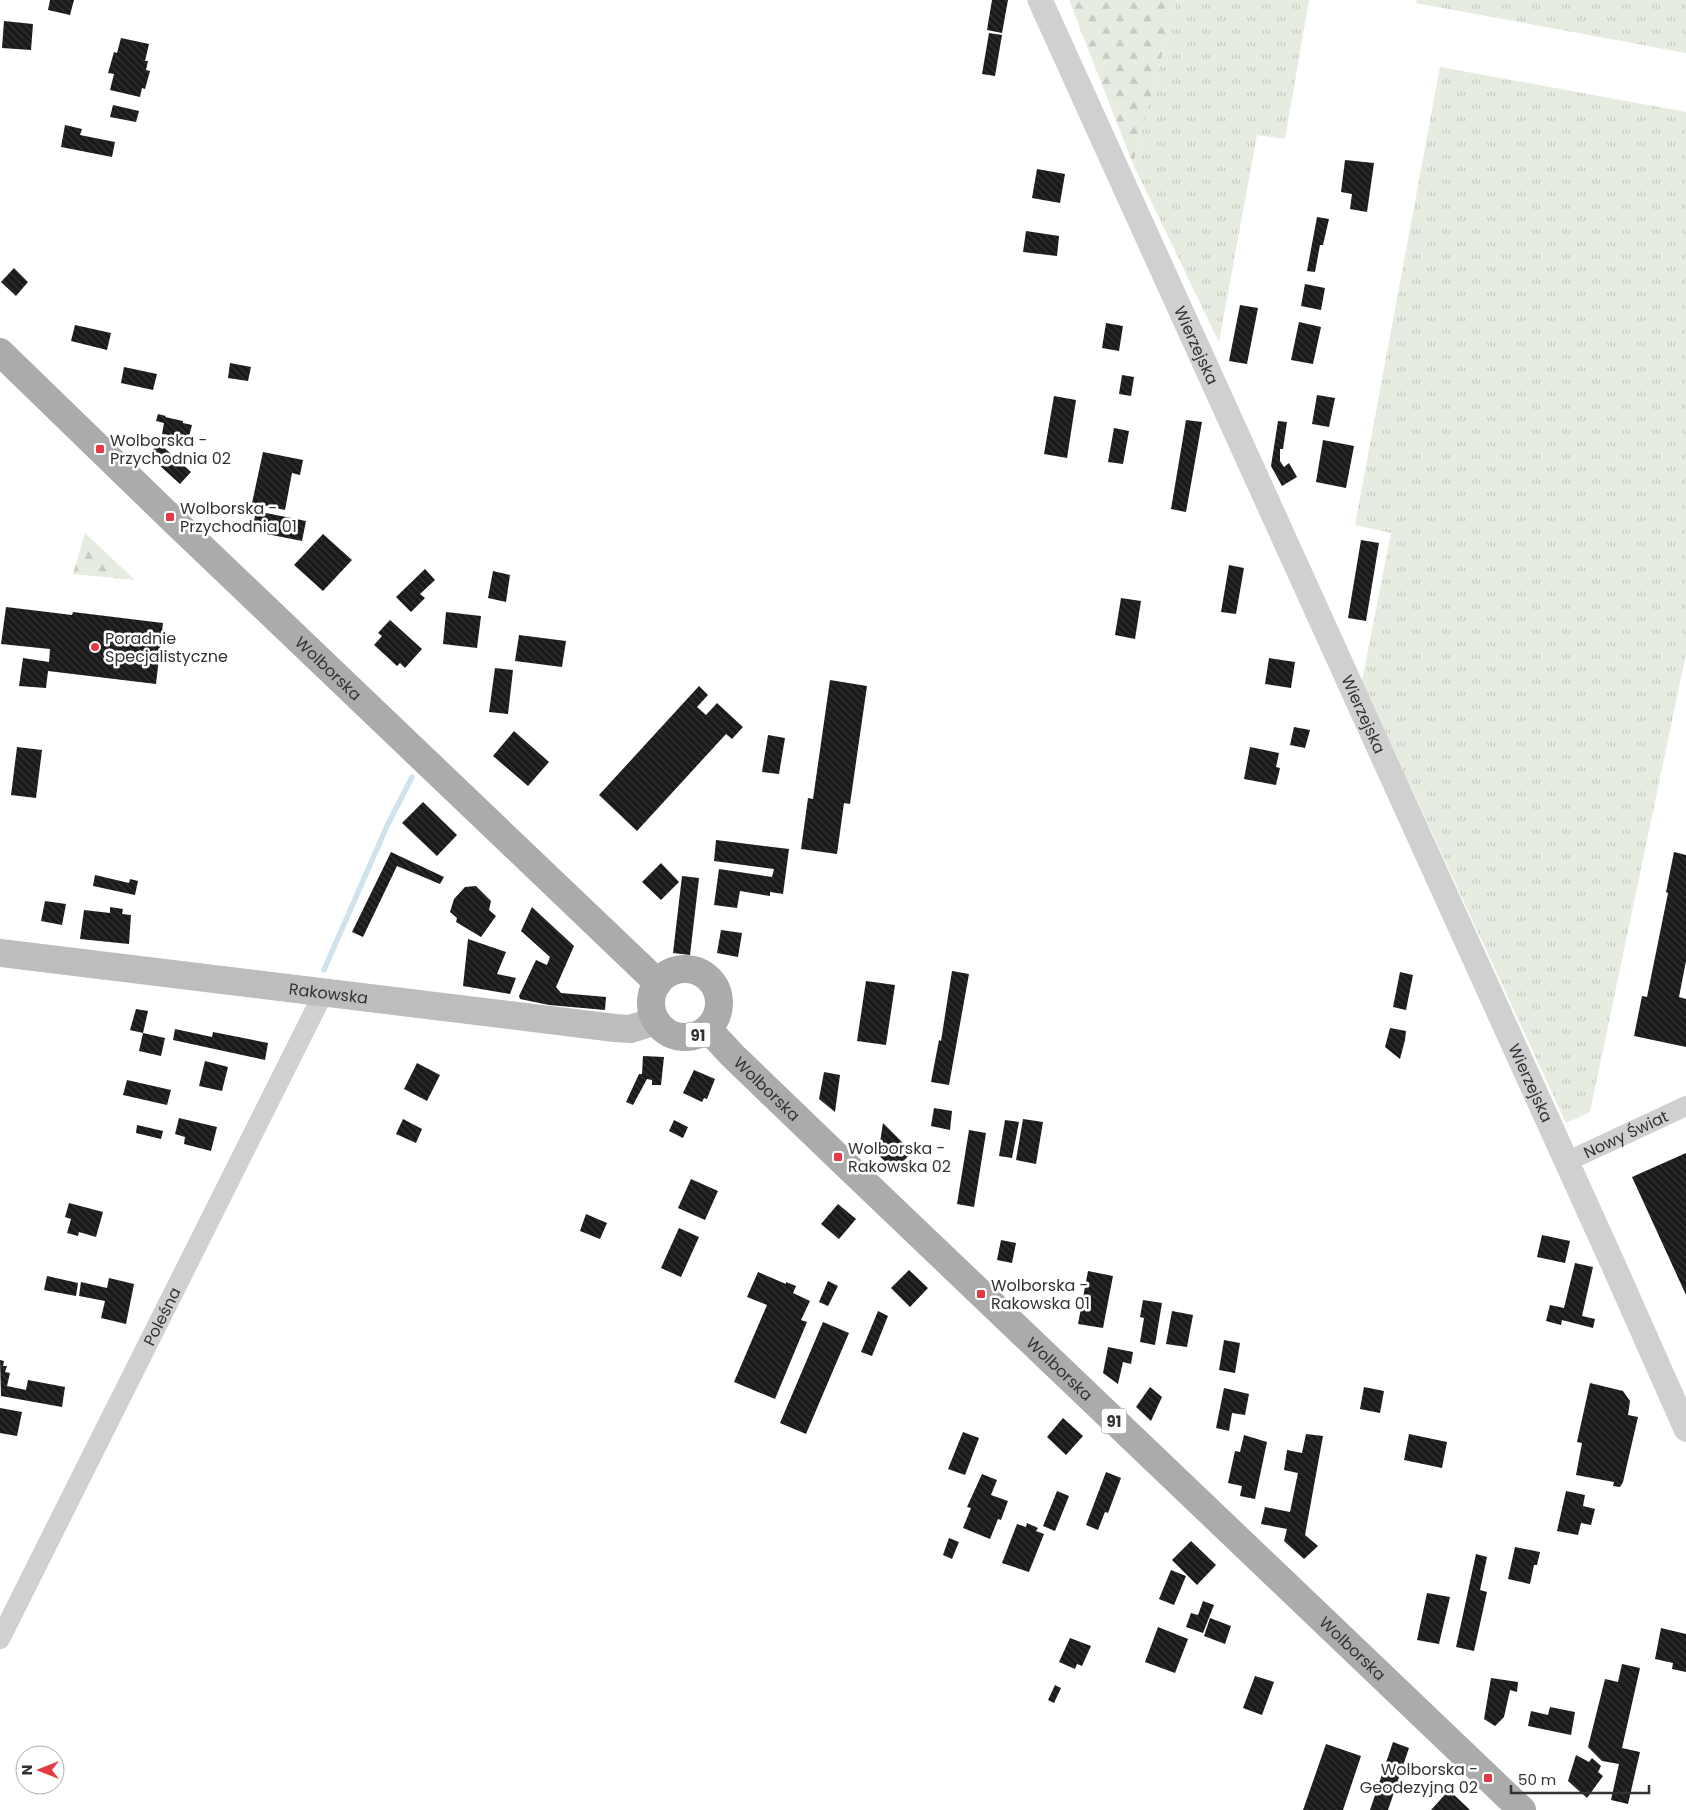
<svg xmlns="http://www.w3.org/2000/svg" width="1686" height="1810" font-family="Poppins,sans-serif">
<defs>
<pattern id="grass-tufts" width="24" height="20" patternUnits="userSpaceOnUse" patternTransform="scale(1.25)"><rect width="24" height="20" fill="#e6ecdf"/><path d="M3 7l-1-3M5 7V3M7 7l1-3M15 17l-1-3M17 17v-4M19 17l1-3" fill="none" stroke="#c6cbc0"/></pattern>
<pattern id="forest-firs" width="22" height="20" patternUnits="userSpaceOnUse" patternTransform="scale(1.25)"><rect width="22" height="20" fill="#e6ecdf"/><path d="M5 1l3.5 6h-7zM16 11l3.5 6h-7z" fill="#c6cbc0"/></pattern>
<pattern id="building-back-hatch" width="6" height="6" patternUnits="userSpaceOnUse" patternTransform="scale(1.25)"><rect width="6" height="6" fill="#1a1a1a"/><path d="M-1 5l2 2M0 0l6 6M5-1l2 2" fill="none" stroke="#333"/></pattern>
</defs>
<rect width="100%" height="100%" fill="#fff"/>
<!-- grass -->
<path fill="url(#grass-tufts)" d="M 1177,0 L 1309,0 L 1285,139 L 1257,135 L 1219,342 L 1133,164 Z
M 1417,0 L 1686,0 L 1686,53 L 1416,3 Z
M 1440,67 L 1686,112 L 1686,654 L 1590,1112 L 1566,1123 L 1362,681 L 1391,533 L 1355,525 Z"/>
<!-- forest -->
<path fill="url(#forest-firs)" d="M 1069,0 L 1177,0 L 1133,164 Z
M 85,533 L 87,535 L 135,580 L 73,574 Z"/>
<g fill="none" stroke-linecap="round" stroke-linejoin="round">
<!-- stream -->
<path stroke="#cfe2ee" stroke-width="5.5" d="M 324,970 L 387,826 L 412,777"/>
</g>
<!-- building -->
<path fill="url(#building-back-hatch)" d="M 50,0 L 74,0 L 70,15 L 48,10 Z
M 992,0 L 1008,0 L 1002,33 L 987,30 Z
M 4,21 L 33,24 L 31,50 L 2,48 Z
M 989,33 L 1002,35 L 995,76 L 982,74 Z
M 121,38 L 149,44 L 145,61 L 148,61 L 146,70 L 150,71 L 145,89 L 142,88 L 140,97 L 110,90 L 114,74 L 108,73 L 114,52 L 117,53 Z
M 113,105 L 139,111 L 136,122 L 110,117 Z
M 65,125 L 82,129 L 80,135 L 115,142 L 112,157 L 61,147 Z
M 1345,160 L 1374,163 L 1367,212 L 1350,209 L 1352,194 L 1341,192 Z
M 1037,169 L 1065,174 L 1060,203 L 1032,198 Z
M 1317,217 L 1329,219 L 1323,245 L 1320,245 L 1315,272 L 1307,271 Z
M 1026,231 L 1059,236 L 1057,256 L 1023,252 Z
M 14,268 L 28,282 L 16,296 L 1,282 Z
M 1305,284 L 1325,288 L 1321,310 L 1301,306 Z
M 1240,305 L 1258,308 L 1247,364 L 1229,361 Z
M 1299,322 L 1321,327 L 1313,364 L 1291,360 Z
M 1106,323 L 1123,326 L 1119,351 L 1102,348 Z
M 75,325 L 111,333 L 107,350 L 71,341 Z
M 230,363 L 251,367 L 248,381 L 228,378 Z
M 124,367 L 157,374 L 153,390 L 121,383 Z
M 1122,375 L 1134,377 L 1131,396 L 1119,394 Z
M 1317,395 L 1335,398 L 1329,427 L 1312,424 Z
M 1054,396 L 1076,400 L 1067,458 L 1044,454 Z
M 158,414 L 166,416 L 165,417 L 183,421 L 183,423 L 192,425 L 188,440 L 162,434 L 164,423 L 156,421 Z
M 1186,420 L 1202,422 L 1186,512 L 1171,509 Z
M 1278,421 L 1287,422 L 1283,449 L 1280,449 L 1280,461 L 1284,467 L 1289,463 L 1297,477 L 1282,486 L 1271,466 Z
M 1114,428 L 1129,431 L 1123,464 L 1108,462 Z
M 1323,440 L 1354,446 L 1346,488 L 1316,482 Z
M 159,443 L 191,472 L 180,484 L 148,455 Z
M 263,452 L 303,460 L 300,475 L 292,473 L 285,510 L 252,503 Z
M 256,511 L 306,521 L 302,541 L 252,531 Z
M 323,534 L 352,560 L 323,591 L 294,565 Z
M 1361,540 L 1379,543 L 1366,621 L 1348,618 Z
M 1229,565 L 1244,568 L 1236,614 L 1221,612 Z
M 425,569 L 435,580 L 420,594 L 425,598 L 411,612 L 396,597 Z
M 493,571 L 510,575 L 506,602 L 488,598 Z
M 1121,598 L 1141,601 L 1135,639 L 1115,635 Z
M 6,607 L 72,615 L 73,612 L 163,623 L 156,684 L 48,671 L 46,688 L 19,686 L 23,658 L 49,662 L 50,649 L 1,644 Z
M 446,612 L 481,616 L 477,648 L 443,644 Z
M 390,620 L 422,649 L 405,668 L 400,663 L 397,666 L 374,645 L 382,636 L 378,633 Z
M 519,635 L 566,641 L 562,667 L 515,661 Z
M 1269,658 L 1295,662 L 1291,688 L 1265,684 Z
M 495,668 L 513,670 L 508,714 L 489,712 Z
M 830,680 L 867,686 L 850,804 L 844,803 L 837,854 L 801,849 L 808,798 L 813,799 Z
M 699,686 L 708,695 L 697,707 L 706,715 L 717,703 L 743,727 L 732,739 L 726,734 L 637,831 L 599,795 Z
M 1294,727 L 1310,730 L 1305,748 L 1290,745 Z
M 514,731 L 549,762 L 528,786 L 493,756 Z
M 768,735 L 785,738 L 779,774 L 762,772 Z
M 17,747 L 42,750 L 36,798 L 11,795 Z
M 1250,747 L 1279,753 L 1276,767 L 1280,768 L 1276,785 L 1244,779 Z
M 423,802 L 457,835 L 437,856 L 402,823 Z
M 716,840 L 789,849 L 783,894 L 770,892 L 770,896 L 740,891 L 737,908 L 714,905 L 719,869 L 772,877 L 774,869 L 714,861 Z
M 391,852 L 444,877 L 440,884 L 397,866 L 363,937 L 352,932 Z
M 1674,852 L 1686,855 L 1686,961 L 1679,997 L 1686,999 L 1686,1047 L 1634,1036 L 1642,996 L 1647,997 L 1668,893 L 1666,892 Z
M 661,863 L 679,882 L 661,900 L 642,882 Z
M 95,875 L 129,883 L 130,879 L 138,881 L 135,895 L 93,886 Z
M 682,876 L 699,878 L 690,955 L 673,953 Z
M 476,886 L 491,901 L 489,910 L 496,916 L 481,937 L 456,922 L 457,918 L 450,912 L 454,899 L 465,887 Z
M 45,901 L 66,904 L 62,925 L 41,921 Z
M 110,907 L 123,909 L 122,914 L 131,915 L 129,944 L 80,939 L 84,910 L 110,913 Z
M 532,907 L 574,946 L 556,987 L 561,993 L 606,997 L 605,1010 L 549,1005 L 520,999 L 519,996 L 536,960 L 547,965 L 550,957 L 521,931 Z
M 721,930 L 742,933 L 738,957 L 717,953 Z
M 468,939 L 506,952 L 497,974 L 516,978 L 510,994 L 463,986 Z
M 952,971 L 969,974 L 949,1085 L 931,1082 L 939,1040 L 941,1041 Z
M 1400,972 L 1413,975 L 1406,1010 L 1393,1007 Z
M 866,981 L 895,985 L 886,1045 L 857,1041 Z
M 136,1009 L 148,1011 L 143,1033 L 165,1038 L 161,1056 L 139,1051 L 143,1033 L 130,1030 Z
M 1390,1028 L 1406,1031 L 1405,1040 L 1400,1059 L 1385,1047 Z
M 175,1029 L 212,1037 L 213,1032 L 268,1043 L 265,1060 L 173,1040 Z
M 643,1056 L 664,1057 L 661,1085 L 652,1085 L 652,1080 L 647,1079 L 633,1105 L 626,1102 L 639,1074 L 642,1074 Z
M 205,1061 L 228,1067 L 222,1091 L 199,1086 Z
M 417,1063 L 440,1075 L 427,1101 L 404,1089 Z
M 694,1070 L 715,1079 L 707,1099 L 704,1098 L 702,1102 L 683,1093 Z
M 824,1072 L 840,1075 L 835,1112 L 819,1099 Z
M 127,1080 L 171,1090 L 167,1105 L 123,1095 Z
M 934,1108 L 952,1111 L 950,1130 L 931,1126 Z
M 179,1118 L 217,1127 L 211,1151 L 184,1144 L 185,1137 L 175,1134 Z
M 403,1119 L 422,1129 L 416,1143 L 396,1134 Z
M 1023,1119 L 1043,1122 L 1036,1164 L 1016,1160 Z
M 674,1120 L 688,1127 L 683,1138 L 669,1131 Z
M 1005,1120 L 1019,1122 L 1012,1158 L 999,1156 Z
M 883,1123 L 912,1152 L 895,1170 L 878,1155 Z
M 137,1125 L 163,1131 L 161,1139 L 136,1133 Z
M 969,1130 L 986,1133 L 974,1207 L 957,1204 Z
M 1686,1153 L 1686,1295 L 1632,1177 Z
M 691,1179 L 718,1191 L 705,1220 L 678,1208 Z
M 69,1203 L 103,1212 L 96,1237 L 79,1232 L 78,1236 L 67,1233 L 71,1219 L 65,1217 Z
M 838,1204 L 856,1219 L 839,1239 L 821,1224 Z
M 586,1214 L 607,1223 L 600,1239 L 580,1231 Z
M 679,1228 L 699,1237 L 681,1277 L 661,1268 Z
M 1542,1235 L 1570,1241 L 1565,1263 L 1537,1257 Z
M 1001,1240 L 1016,1243 L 1012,1263 L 997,1260 Z
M 1575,1263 L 1593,1267 L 1582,1316 L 1595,1319 L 1593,1328 L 1562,1320 L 1561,1325 L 1546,1321 L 1550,1305 L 1564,1308 Z
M 909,1270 L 928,1288 L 910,1307 L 891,1288 Z
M 1088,1271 L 1113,1276 L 1103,1328 L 1078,1324 Z
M 758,1272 L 786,1284 L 786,1282 L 796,1286 L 793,1293 L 810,1301 L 801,1320 L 807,1322 L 775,1399 L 734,1382 L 767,1305 L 747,1297 Z
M 47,1276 L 78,1283 L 76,1296 L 44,1290 Z
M 109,1278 L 134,1284 L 126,1324 L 101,1318 L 105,1301 L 79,1296 L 81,1282 L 107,1288 Z
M 828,1281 L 838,1286 L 828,1306 L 819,1302 Z
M 1143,1300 L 1162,1303 L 1155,1345 L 1140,1342 L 1144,1318 L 1140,1317 Z
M 878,1311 L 888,1316 L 872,1356 L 861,1352 Z
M 1172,1311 L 1193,1315 L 1187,1347 L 1166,1344 Z
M 823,1322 L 849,1333 L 806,1434 L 780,1423 Z
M 1224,1340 L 1240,1343 L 1235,1373 L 1219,1370 Z
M 1108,1347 L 1133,1352 L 1131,1364 L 1123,1362 L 1118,1384 L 1103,1373 Z
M 0,1360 L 4,1361 L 3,1366 L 7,1366 L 5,1372 L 10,1373 L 7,1386 L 26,1390 L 28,1380 L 65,1387 L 62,1407 L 1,1396 Z
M 1590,1383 L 1623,1391 L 1630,1401 L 1628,1415 L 1638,1417 L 1623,1482 L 1620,1487 L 1613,1486 L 1614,1482 L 1576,1475 L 1582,1443 L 1577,1442 Z
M 1150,1387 L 1162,1397 L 1151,1421 L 1136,1407 Z
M 1364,1387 L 1384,1391 L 1380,1413 L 1360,1409 Z
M 1224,1388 L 1249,1394 L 1245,1415 L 1232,1413 L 1229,1431 L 1216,1428 Z
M 0,1408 L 22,1412 L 17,1436 L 0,1433 Z
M 1063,1418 L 1083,1436 L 1066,1455 L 1047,1437 Z
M 963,1432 L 979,1438 L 965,1475 L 948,1469 Z
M 1306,1434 L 1323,1436 L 1305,1535 L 1318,1546 L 1304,1559 L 1284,1541 L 1287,1529 L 1261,1524 L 1265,1507 L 1290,1512 L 1298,1473 L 1284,1470 L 1287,1450 L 1302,1453 Z
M 1409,1434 L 1447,1442 L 1442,1468 L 1404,1460 Z
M 1244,1435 L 1267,1442 L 1255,1499 L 1240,1496 L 1242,1486 L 1228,1483 L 1235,1451 L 1240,1452 Z
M 1106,1472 L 1121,1478 L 1108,1513 L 1105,1512 L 1098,1530 L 1086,1525 Z
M 982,1474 L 997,1480 L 991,1495 L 1008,1501 L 1001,1520 L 998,1519 L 990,1539 L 963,1528 L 971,1508 L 967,1507 Z
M 1057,1491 L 1069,1496 L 1055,1531 L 1043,1526 Z
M 1566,1491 L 1585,1495 L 1583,1506 L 1595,1509 L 1591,1525 L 1581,1523 L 1578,1535 L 1557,1531 Z
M 1027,1523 L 1038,1528 L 1036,1531 L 1044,1534 L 1029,1572 L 1002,1563 L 1017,1524 L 1026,1527 Z
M 949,1538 L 959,1542 L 952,1559 L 943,1555 Z
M 1191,1541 L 1216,1565 L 1197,1585 L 1172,1560 Z
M 1515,1547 L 1540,1552 L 1537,1565 L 1534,1565 L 1530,1584 L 1508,1579 Z
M 1476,1554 L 1487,1557 L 1480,1590 L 1487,1592 L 1474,1651 L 1456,1647 Z
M 1171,1570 L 1186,1576 L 1174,1605 L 1159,1599 Z
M 1427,1593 L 1450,1597 L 1439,1644 L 1417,1640 Z
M 1203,1601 L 1214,1605 L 1203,1633 L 1186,1627 L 1191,1613 L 1198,1615 Z
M 1210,1618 L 1231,1626 L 1225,1644 L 1204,1636 Z
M 1158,1627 L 1188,1639 L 1175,1673 L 1145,1662 Z
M 1661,1628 L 1686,1634 L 1686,1672 L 1672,1669 L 1673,1663 L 1655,1659 Z
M 1070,1638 L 1091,1646 L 1082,1666 L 1077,1664 L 1075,1669 L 1059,1662 Z
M 1622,1664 L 1640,1668 L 1622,1748 L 1640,1752 L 1628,1804 L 1611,1800 L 1619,1764 L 1602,1761 L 1588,1747 L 1605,1679 L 1618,1682 Z
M 1255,1676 L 1274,1682 L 1262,1715 L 1243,1708 Z
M 1491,1678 L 1518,1682 L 1517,1692 L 1510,1690 L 1504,1717 L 1495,1726 L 1484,1719 Z
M 1055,1685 L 1061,1688 L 1054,1703 L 1048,1700 Z
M 1550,1707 L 1575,1712 L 1571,1735 L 1528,1726 L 1531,1711 L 1548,1715 Z
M 1393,1742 L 1409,1748 L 1388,1810 L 1370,1810 Z
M 1326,1744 L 1361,1756 L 1343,1810 L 1303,1810 Z
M 1576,1755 L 1589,1762 L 1592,1758 L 1601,1766 L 1598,1772 L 1603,1776 L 1587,1798 L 1568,1781 Z
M 1449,1790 L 1470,1810 L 1431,1810 Z"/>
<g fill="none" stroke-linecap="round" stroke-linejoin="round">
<!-- minor -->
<g stroke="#d0d0d0" stroke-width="20">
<path id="s1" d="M 1566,1162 L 1686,1106"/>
<path id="s2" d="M 0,1639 L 324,992"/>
</g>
<!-- tertiary -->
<path stroke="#d0d0d0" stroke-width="25" id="s3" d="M 1040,0 L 1613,1264 L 1686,1429"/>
<!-- secondary -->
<path stroke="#bdbdbd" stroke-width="28" id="s4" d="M 0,953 L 615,1028 L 630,1029 L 656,1021"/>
<!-- primary -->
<g stroke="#ababab" stroke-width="28">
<path id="s5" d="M 0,352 L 170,517 L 658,983"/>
<circle cx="685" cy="1003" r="34"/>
<path id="s6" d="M 708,1029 L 732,1055 L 838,1157 L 1522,1810"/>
</g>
</g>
<!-- markers -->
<g fill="#e63946" stroke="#fff" stroke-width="2">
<rect x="95" y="444" width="10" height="10" rx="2.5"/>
<rect x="165" y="512" width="10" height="10" rx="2.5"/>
<circle cx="95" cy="647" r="5"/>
<rect x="833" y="1152" width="10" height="10" rx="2.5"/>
<rect x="976" y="1289" width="10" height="10" rx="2.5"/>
<rect x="1483" y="1773" width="10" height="10" rx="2.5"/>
</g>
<g text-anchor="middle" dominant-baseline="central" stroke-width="5" stroke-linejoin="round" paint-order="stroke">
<!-- shield labels -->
<g fill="#fff" stroke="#707070" stroke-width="1">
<rect x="685.5" y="1022.5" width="25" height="25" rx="4"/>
<rect x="1101.5" y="1408.5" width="25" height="25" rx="4"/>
</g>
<g font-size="15" font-weight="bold" fill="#333">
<text x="698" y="1035">91</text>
<text x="1114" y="1421">91</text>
</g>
<!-- street labels -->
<g font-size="16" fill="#333" stroke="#fff">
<text stroke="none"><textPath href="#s3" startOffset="379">Wierzejska</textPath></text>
<text stroke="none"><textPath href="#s5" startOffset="456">Wolborska</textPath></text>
<text stroke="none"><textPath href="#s3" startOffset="784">Wierzejska</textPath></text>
<text stroke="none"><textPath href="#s4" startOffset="331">Rakowska</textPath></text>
<text stroke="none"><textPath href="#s3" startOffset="1189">Wierzejska</textPath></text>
<text stroke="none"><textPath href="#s6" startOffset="84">Wolborska</textPath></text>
<text stroke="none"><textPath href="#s1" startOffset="66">Nowy Świat</textPath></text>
<text stroke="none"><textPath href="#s2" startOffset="361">Poleśna</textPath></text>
<text stroke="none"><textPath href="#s6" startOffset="489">Wolborska</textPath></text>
<text stroke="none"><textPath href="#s6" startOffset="894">Wolborska</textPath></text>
</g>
<!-- poi labels -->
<g font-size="16" fill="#333" stroke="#fff" text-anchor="start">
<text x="110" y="440">Wolborska -<tspan x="110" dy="18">Przychodnia 02</tspan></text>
<text x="180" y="508">Wolborska -<tspan x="180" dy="18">Przychodnia 01</tspan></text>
<text x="105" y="638">Poradnie<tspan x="105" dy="18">Specjalistyczne</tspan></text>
<text x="848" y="1148">Wolborska -<tspan x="848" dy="18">Rakowska 02</tspan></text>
<text x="991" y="1285">Wolborska -<tspan x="991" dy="18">Rakowska 01</tspan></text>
<text x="1478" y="1769" text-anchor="end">Wolborska -<tspan x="1478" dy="18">Geodezyjna 02</tspan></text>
</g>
</g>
<!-- north arrow -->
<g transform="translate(40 1770) rotate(270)"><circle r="24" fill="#ffffff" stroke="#adadad"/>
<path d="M0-4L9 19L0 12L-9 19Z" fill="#e63946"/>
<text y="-8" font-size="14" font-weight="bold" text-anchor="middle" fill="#333333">N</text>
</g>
<!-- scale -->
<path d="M1511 1785v8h138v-8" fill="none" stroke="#333333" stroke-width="2.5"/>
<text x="1518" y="1785" font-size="15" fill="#333333" stroke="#ffffff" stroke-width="4" paint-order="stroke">50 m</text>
</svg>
